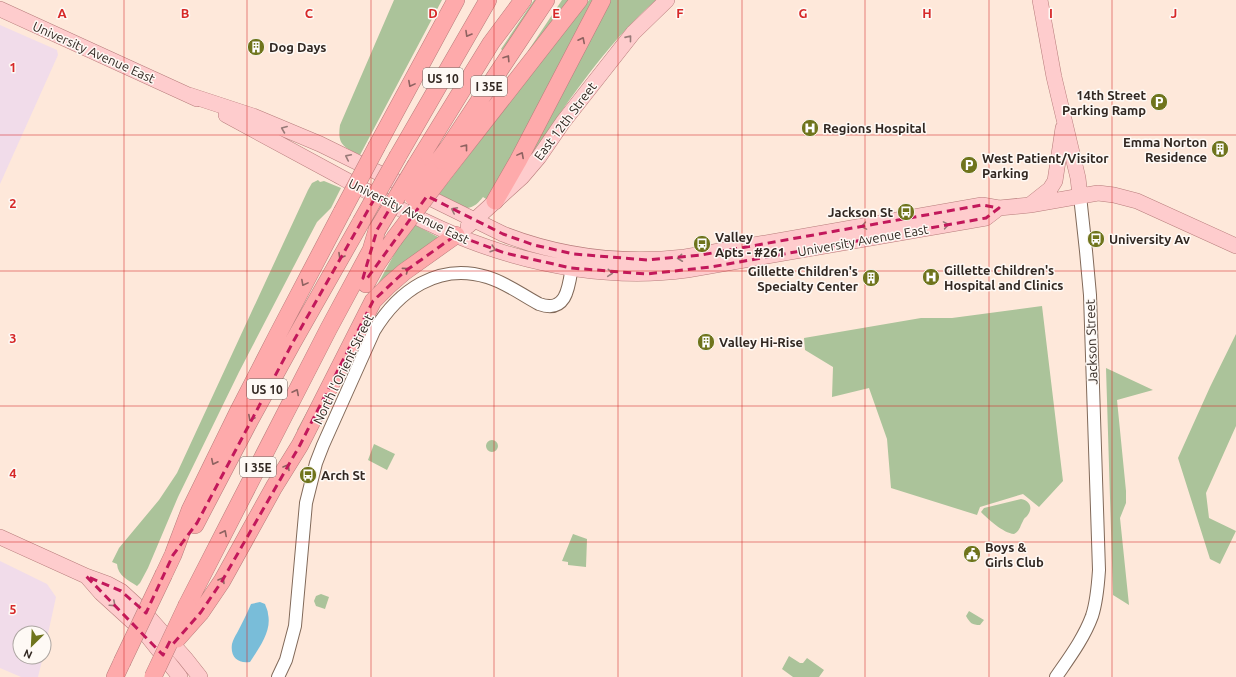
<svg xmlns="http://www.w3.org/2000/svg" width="1236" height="677" font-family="Ubuntu,sans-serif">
<rect width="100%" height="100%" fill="#fee8da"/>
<!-- commercial -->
<path fill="#f1dcea" d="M 0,25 L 57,50 L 58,55 L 0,184 Z
M 0,561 L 47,584 L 56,597 L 44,652 L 44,633 L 20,633 L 20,657 L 43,657 L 38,677 L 21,677 L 0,668 Z"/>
<!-- green -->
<path fill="#abc39a" d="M 394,0 L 442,0 L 360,155 C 344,147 337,145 340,125 Z
M 534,0 L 537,0 L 503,51 L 501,49 Z
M 562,0 L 569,0 L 529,52 L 528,51 Z
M 589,0 L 598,0 L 501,183 L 486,199 L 483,197 C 479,202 474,208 466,208 L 439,194 Z
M 606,0 L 656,0 C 604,46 565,106 526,163 Z
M 318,180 L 320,182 L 324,181 L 341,188 L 331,208 L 317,222 L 307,241 L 239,372 L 178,497 L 148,568 L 140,583 L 137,586 C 128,580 118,576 117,564 L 112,562 L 119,548 L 159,500 L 177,473 L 308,190 L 312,183 Z
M 415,225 L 438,237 L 440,239 L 403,266 L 300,431 L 297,430 L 401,242 Z
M 1042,306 L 1063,481 L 1039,507 L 1023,494 L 980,507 L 977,515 L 891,488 L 887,439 L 869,388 L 832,397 L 833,367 L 805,350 L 804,338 L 921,318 L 952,318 Z
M 1236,334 L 1236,426 L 1206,493 L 1209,518 L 1236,531 L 1220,564 L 1210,559 L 1178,458 L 1210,387 Z
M 1106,368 L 1153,390 L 1117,400 L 1126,491 L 1126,503 L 1120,518 L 1129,605 L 1113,595 Z
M486 446a6 6 0 1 1 12 0a6 6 0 1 1-12 0Z
M 374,444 L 395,454 L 387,470 L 368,460 Z
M 1021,499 C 1031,501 1033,509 1027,516 C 1024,519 1025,517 1023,521 C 1020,526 1020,531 1014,534 C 1003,533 988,519 981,512 L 984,508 Z
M 573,534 L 587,539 L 586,567 L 568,565 L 568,562 L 562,561 Z
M 321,594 L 329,597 L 325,609 L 316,606 L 314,601 L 316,596 Z
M 969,611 L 984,620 L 980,625 C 972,625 970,623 966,616 Z
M 789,656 L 800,663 L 803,663 L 807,658 L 824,670 L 819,677 L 793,677 L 782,669 Z"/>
<!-- water -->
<path fill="#79bdd9" d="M 260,602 L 265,604 C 266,607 268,611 268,614 C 272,631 259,648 250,662 C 238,664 230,657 232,644 C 233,640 235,636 237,633 C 242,623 247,614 251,604 Z"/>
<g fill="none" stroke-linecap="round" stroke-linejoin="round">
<defs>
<path id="minor" d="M 278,677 L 286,660 L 295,626 L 306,503 L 316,463 L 323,445 L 374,331 C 398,291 438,262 487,277 C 505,282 522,295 539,304 C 570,315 569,280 573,260
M 1056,677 C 1069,658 1084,638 1092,616 C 1097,601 1098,585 1099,570 L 1090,295 L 1086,251 L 1080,196"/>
<path id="major" d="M 1040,0 L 1054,77 L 1078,178 L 1080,196
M 0,9 L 197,99
M 189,95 L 253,116 L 320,144 L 503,234 C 562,257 623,264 685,257 L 982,205 L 999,208 L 1030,205 L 1098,193 L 1114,195 L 1137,201 L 1236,246
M 226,115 C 263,135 300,155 337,175 C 381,199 424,223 470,241 C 538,267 615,280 687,270 L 986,218 L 999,208
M 1031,204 L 1050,189 L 1055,181 L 1063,128
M 468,226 L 522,177 L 539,157 L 563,122 L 633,33 L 667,0
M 0,537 L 86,576 L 108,584 L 121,591 L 145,613 L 185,658 L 200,677
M 88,578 L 101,593 L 145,633 L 180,677"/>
<path id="highway" d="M 377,146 L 456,0
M 398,156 L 488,0
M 416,165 L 491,43 L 523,0
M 430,172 L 450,145 L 546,0
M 441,177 L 579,0
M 495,201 L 518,161 L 602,0
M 366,284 L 377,264 L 394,239
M 195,525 L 250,420 L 293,342 L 361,222
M 164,574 L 173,555 L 190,510 L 238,412 L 278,334 L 342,212
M 187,605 L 329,328 L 371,250 L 377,230
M 201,612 L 222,581 L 274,487 L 300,445 L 373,301 L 389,285 L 404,272 L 456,235
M 115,677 L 122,662"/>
</defs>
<!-- minor casing -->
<use href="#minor" stroke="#816959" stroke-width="14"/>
<!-- major casing -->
<use href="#major" stroke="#b77c7b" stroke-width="16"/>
<!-- highway casing -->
<use href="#highway" stroke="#b77c7b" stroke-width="18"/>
<!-- minor -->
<use href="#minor" stroke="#fff" stroke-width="12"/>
<!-- major -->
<use href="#major" stroke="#fecccd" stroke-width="15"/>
<!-- highway -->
<use href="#highway" stroke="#feaaab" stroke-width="17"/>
<defs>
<path id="highway-bridge" d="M 413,197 L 430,172
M 342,212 L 377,146
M 361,222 L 398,156
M 377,230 L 416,165
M 394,239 L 441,177
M 177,639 L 201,612
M 122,662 L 164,574
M 153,677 L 187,605"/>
</defs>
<!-- highway-bridge casing -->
<use href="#highway-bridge" stroke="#b77c7b" stroke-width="18" stroke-linecap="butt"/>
<!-- highway-bridge -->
<use href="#highway-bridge" stroke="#feaaab" stroke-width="17"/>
</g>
<!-- one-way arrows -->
<defs><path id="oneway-chevron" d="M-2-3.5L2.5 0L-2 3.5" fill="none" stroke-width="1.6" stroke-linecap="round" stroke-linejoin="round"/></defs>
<g stroke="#8e6260">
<use href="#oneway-chevron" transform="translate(468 34) rotate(120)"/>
<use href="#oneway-chevron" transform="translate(582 40) rotate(-63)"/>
<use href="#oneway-chevron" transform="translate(507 58) rotate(-57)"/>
<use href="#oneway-chevron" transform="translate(411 84) rotate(118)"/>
<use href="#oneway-chevron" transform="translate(465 147) rotate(-52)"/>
<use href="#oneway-chevron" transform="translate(521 155) rotate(-62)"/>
<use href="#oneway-chevron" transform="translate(341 256) rotate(120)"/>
<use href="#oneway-chevron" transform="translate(406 270) rotate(-36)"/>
<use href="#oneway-chevron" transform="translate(304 283) rotate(118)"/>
<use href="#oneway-chevron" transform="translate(296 392) rotate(-63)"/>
<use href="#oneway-chevron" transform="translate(251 418) rotate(118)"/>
<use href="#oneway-chevron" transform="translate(214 462) rotate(116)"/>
<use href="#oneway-chevron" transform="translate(287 467) rotate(-59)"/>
<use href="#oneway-chevron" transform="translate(224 533) rotate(-63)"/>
<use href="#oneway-chevron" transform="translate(222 580) rotate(-59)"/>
</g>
<g stroke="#987a78">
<use href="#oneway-chevron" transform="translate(629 38) rotate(-51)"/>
<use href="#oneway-chevron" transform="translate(284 129) rotate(-158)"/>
<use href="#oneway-chevron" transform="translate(348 157) rotate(-154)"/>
<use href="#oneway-chevron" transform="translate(454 210) rotate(-153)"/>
<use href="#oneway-chevron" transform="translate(946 225) rotate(-10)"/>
<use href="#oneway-chevron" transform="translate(864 226) rotate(170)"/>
<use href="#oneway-chevron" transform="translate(493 249) rotate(17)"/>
<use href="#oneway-chevron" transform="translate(680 258) rotate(174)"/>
<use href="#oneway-chevron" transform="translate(610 273) rotate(5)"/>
<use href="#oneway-chevron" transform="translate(113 604) rotate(42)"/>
</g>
<!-- marked area -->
<path fill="none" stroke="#c2185b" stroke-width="3" stroke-dasharray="8 5" stroke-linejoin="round" d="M 376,196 L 392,205 L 377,230 L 363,278 L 366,280 L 427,196 L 503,234 L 534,245 L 574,254 L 647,260 L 701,255 L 982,205 L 999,208 L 986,218 L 711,267 L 646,274 L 571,268 L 505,253 L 456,235 L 404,272 L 373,301 L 300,445 L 222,581 L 201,612 L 173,644 L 170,641 L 163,655 L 86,576 L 121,591 L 146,613 L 173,555 L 197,523 L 293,342 Z"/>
<!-- grid -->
<path fill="none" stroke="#d62828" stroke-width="1" stroke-opacity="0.55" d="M 124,0 L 124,677M 247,0 L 247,677M 371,0 L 371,677M 494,0 L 494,677M 618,0 L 618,677M 742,0 L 742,677M 865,0 L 865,677M 989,0 L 989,677M 1112,0 L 1112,677M 0,135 L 1236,135M 0,271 L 1236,271M 0,406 L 1236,406M 0,542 L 1236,542"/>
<!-- icons -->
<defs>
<symbol id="building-disc" viewBox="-11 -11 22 22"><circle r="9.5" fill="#6f741c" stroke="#fef9f5"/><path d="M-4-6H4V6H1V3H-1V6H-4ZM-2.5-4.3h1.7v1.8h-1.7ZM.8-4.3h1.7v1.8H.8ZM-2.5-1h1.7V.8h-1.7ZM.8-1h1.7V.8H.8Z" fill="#fff"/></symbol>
<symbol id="parking-disc" viewBox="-11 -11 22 22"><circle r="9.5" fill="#6f741c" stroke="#fef9f5"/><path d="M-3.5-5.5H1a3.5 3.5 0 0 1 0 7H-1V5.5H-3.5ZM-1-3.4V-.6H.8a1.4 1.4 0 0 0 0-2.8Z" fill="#fff"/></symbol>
<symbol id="hospital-disc" viewBox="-11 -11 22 22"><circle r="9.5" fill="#6f741c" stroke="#fef9f5"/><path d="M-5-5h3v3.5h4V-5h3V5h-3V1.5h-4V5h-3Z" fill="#fff"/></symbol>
<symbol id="bus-disc" viewBox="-11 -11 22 22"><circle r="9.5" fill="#6f741c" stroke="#fef9f5"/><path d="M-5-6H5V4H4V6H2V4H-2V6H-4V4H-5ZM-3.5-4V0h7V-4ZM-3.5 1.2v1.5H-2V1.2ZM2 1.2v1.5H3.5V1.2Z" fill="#fff"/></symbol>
<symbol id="civic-disc" viewBox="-11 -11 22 22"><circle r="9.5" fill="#6f741c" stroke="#fef9f5"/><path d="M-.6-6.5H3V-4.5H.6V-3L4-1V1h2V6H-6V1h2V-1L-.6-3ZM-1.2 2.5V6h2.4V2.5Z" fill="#fff"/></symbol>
</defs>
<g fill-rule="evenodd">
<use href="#building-disc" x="246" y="37" width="20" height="20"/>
<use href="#parking-disc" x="1149" y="92" width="20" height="20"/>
<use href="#hospital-disc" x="800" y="118" width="20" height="20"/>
<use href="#building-disc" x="1210" y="139" width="20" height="20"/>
<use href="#parking-disc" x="959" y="155" width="20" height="20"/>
<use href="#bus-disc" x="896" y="202" width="20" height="20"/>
<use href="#bus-disc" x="1086" y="229" width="20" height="20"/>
<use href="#bus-disc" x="692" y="234" width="20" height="20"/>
<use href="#hospital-disc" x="921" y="267" width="20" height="20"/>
<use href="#building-disc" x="861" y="268" width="20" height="20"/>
<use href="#building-disc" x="696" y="332" width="20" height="20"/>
<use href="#bus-disc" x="298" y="465" width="20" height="20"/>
<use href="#civic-disc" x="962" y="544" width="20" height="20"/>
</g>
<g text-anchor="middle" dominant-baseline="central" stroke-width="3" stroke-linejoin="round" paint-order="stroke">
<!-- shield labels -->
<g fill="#fef9f5" stroke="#6f6761" stroke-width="1">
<rect x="423" y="68" width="40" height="20" rx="3"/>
<rect x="471" y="76" width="36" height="20" rx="3"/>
<rect x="247" y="379" width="40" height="20" rx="3"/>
<rect x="240" y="457" width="36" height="20" rx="3"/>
</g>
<g font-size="12" font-weight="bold" fill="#322822">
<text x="443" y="78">US 10</text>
<text x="489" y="86">I 35E</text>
<text x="267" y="389">US 10</text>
<text x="258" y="467">I 35E</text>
</g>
<!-- poi labels -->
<g font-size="13" font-weight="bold" fill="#322822" stroke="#fef9f5" text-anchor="start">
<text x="269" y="47">Dog Days</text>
<text x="1146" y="95" text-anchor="end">14th Street<tspan x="1146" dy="15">Parking Ramp</tspan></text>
<text x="823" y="128">Regions Hospital</text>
<text x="1207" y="142" text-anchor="end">Emma Norton<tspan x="1207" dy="15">Residence</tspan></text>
<text x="982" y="158">West Patient/Visitor<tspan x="982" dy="15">Parking</tspan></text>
<text x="893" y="212" text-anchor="end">Jackson St</text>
<text x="715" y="237">Valley<tspan x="715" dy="15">Apts - #261</tspan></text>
<text x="1109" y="239">University Av</text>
<text x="944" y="270">Gillette Children's<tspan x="944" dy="15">Hospital and Clinics</tspan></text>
<text x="858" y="271" text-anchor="end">Gillette Children's<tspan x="858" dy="15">Specialty Center</tspan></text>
<text x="719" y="342">Valley Hi-Rise</text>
<text x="321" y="475">Arch St</text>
<text x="985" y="547">Boys &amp;<tspan x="985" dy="15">Girls Club</tspan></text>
</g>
<!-- street labels -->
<g font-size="13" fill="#322822" stroke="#fef9f5">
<text transform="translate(94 52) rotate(24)">University Avenue East</text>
<text transform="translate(565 121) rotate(-53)">East 12th Street</text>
<text transform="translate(409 211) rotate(26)">University Avenue East</text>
<text transform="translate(863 240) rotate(-10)">University Avenue East</text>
<text transform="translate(1091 342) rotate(-92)">Jackson Street</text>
<text transform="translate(343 369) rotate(-64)">North l'Orient Street</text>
</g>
</g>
<g font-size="13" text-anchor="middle" font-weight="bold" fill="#d62828" stroke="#fef9f5" stroke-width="3" stroke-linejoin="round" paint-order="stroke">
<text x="62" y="18">A</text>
<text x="185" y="18">B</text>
<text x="309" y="18">C</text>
<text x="433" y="18">D</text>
<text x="556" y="18">E</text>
<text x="680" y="18">F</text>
<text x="803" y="18">G</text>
<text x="927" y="18">H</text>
<text x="1051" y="18">I</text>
<text x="1174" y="18">J</text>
<text x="13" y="72">1</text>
<text x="13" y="208">2</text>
<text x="13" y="343">3</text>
<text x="13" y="478">4</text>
<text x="13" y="614">5</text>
</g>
<!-- north arrow -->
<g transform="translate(32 645) rotate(204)"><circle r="19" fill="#fef9f5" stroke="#aca5a1"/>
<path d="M0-3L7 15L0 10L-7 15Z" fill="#6f741c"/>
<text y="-6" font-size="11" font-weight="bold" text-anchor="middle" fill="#322822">N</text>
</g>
</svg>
